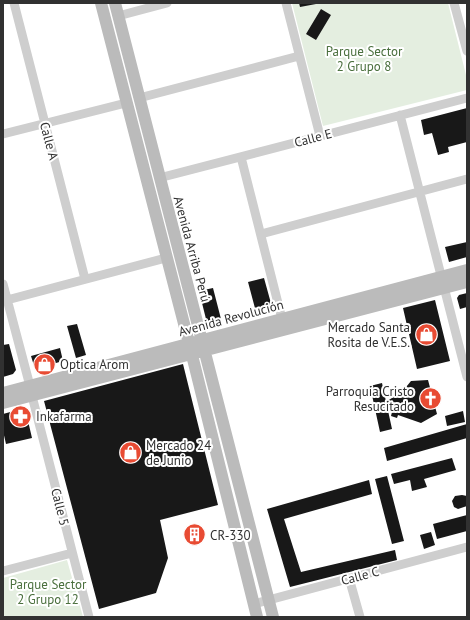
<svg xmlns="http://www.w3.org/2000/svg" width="470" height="620" font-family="'PT Sans',sans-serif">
<rect width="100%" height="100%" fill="#fff"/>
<!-- green -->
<path fill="#e4eee0" d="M 292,3 L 448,3 L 467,79 L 467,90 L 323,126 Z
M 67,560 L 83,617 L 3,617 L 3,578 Z"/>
<!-- building -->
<path fill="#181818" d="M 299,3 L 316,3 L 316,4 L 300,7 Z
M 321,9 L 331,15 L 316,40 L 306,34 Z
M 467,108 L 467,142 L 448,147 L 449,152 L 438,155 L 432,133 L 424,135 L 421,120 Z
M 467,242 L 467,257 L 449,262 L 445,247 Z
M 264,278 L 272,307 L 256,312 L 248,282 Z
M 213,288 L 221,319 L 207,323 L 199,291 Z
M 467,293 L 467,307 L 460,309 L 457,298 L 459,295 Z
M 435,300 L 450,361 L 417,369 L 403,308 Z
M 77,324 L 86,355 L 76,358 L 67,326 Z
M 9,344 L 16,370 L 13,374 L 3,377 L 3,345 Z
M 60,348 L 63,361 L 35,369 L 31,356 Z
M 183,364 L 218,505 L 160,520 L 168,558 L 156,593 L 99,609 L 44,401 Z
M 428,380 L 437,414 L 421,423 L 398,415 L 397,418 L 391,416 L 392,412 L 388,409 L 387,401 L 402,392 L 411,381 Z
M 382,383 L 392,429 L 380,432 L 370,386 Z
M 25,408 L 32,438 L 6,444 L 3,431 L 3,414 Z
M 463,411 L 465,422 L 447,426 L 445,416 Z
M 467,424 L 467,438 L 387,461 L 384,448 Z
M 452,458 L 456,470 L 424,479 L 427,487 L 412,491 L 410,480 L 394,484 L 391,474 Z
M 387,476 L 404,541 L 392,544 L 375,479 Z
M 369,480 L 372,494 L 284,519 L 301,572 L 395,550 L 397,560 L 290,587 L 267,509 Z
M 462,495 L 467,496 L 467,506 L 458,509 L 454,507 L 452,501 L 455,496 Z
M 467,515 L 467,531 L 437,539 L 433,524 Z
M187 535a7 7 0 1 1 14 0a7 7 0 1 1-14 0Z
M 431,532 L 435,545 L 424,549 L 420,535 Z"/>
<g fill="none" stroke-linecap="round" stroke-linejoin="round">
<!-- street -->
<path stroke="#cecece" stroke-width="9" d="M 14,3 L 85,279
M 286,3 L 320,136
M 454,3 L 467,51
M 118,16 L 167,3
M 139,98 L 299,56
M 400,115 L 467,377
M 3,134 L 126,103
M 241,157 L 282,319
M 159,178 L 467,98
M 261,234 L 467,179
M 3,284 L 30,386
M 7,300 L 166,258
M 32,396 L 89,617
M 3,571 L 72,553
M 349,578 L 360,617
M 254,604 L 467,547"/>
<!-- secondary -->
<path stroke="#bbb" stroke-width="12" d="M 101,3 L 189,343 L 257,617
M 115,3 L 273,617
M 3,393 L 467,270
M 3,403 L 467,282"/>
</g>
<!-- icons -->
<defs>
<symbol id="shop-disc" viewBox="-11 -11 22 22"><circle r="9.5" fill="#e84b33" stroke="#fff"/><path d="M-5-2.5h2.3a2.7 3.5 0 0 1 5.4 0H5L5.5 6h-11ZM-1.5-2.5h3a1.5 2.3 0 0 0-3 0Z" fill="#fff"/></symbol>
<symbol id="church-disc" viewBox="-11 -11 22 22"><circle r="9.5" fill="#e84b33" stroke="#fff"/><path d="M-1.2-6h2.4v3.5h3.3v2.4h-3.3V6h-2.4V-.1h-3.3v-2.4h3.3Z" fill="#fff"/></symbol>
<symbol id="pharmacy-disc" viewBox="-11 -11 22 22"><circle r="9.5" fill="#e84b33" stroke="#fff"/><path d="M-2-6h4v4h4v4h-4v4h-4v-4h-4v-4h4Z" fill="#fff"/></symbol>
<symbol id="building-disc" viewBox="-11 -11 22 22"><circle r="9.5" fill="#e84b33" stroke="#fff"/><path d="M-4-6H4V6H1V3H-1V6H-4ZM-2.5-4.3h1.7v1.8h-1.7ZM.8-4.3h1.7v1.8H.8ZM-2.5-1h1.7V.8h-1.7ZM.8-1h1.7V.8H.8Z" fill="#fff"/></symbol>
</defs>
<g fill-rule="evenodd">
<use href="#shop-disc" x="414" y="322" width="25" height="25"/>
<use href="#shop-disc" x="32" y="352" width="25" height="25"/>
<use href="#church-disc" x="418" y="386" width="25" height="25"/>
<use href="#pharmacy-disc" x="8" y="404" width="25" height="25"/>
<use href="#shop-disc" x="118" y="440" width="25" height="25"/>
<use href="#building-disc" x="182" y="522" width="25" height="25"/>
</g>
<g text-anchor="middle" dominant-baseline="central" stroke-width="4" stroke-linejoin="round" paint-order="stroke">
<!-- park labels -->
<g font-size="13" fill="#4a6f3d" stroke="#fff">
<text x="364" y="51">Parque Sector<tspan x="364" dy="15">2 Grupo 8</tspan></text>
<text x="48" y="584">Parque Sector<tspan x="48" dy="15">2 Grupo 12</tspan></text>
</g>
<!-- street labels -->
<g font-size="13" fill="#313131" stroke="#fff">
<text transform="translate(313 138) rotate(-15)">Calle E</text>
<text transform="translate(49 141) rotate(75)">Calle A</text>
<text transform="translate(192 249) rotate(75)">Avenida Arriba Perú</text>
<text transform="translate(231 318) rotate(-15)">Avenida Revolución</text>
<text transform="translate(60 507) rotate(76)">Calle 5</text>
<text transform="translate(360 576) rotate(-15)">Calle C</text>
</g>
<!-- poi labels -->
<g font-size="13" fill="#313131" stroke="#fff" text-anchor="start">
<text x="410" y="327" text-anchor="end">Mercado Santa<tspan x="410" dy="15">Rosita de V.E.S.</tspan></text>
<text x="60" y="364">Optica Arom</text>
<text x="414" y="391" text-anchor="end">Parroquia Cristo<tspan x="414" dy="15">Resucitado</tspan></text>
<text x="36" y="416">Inkafarma</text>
<text x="146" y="445">Mercado 24<tspan x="146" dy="15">de Junio</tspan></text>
<text x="210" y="535">CR-330</text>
</g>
</g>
<!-- border -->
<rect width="470" height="620" fill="none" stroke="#313131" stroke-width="8"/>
</svg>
